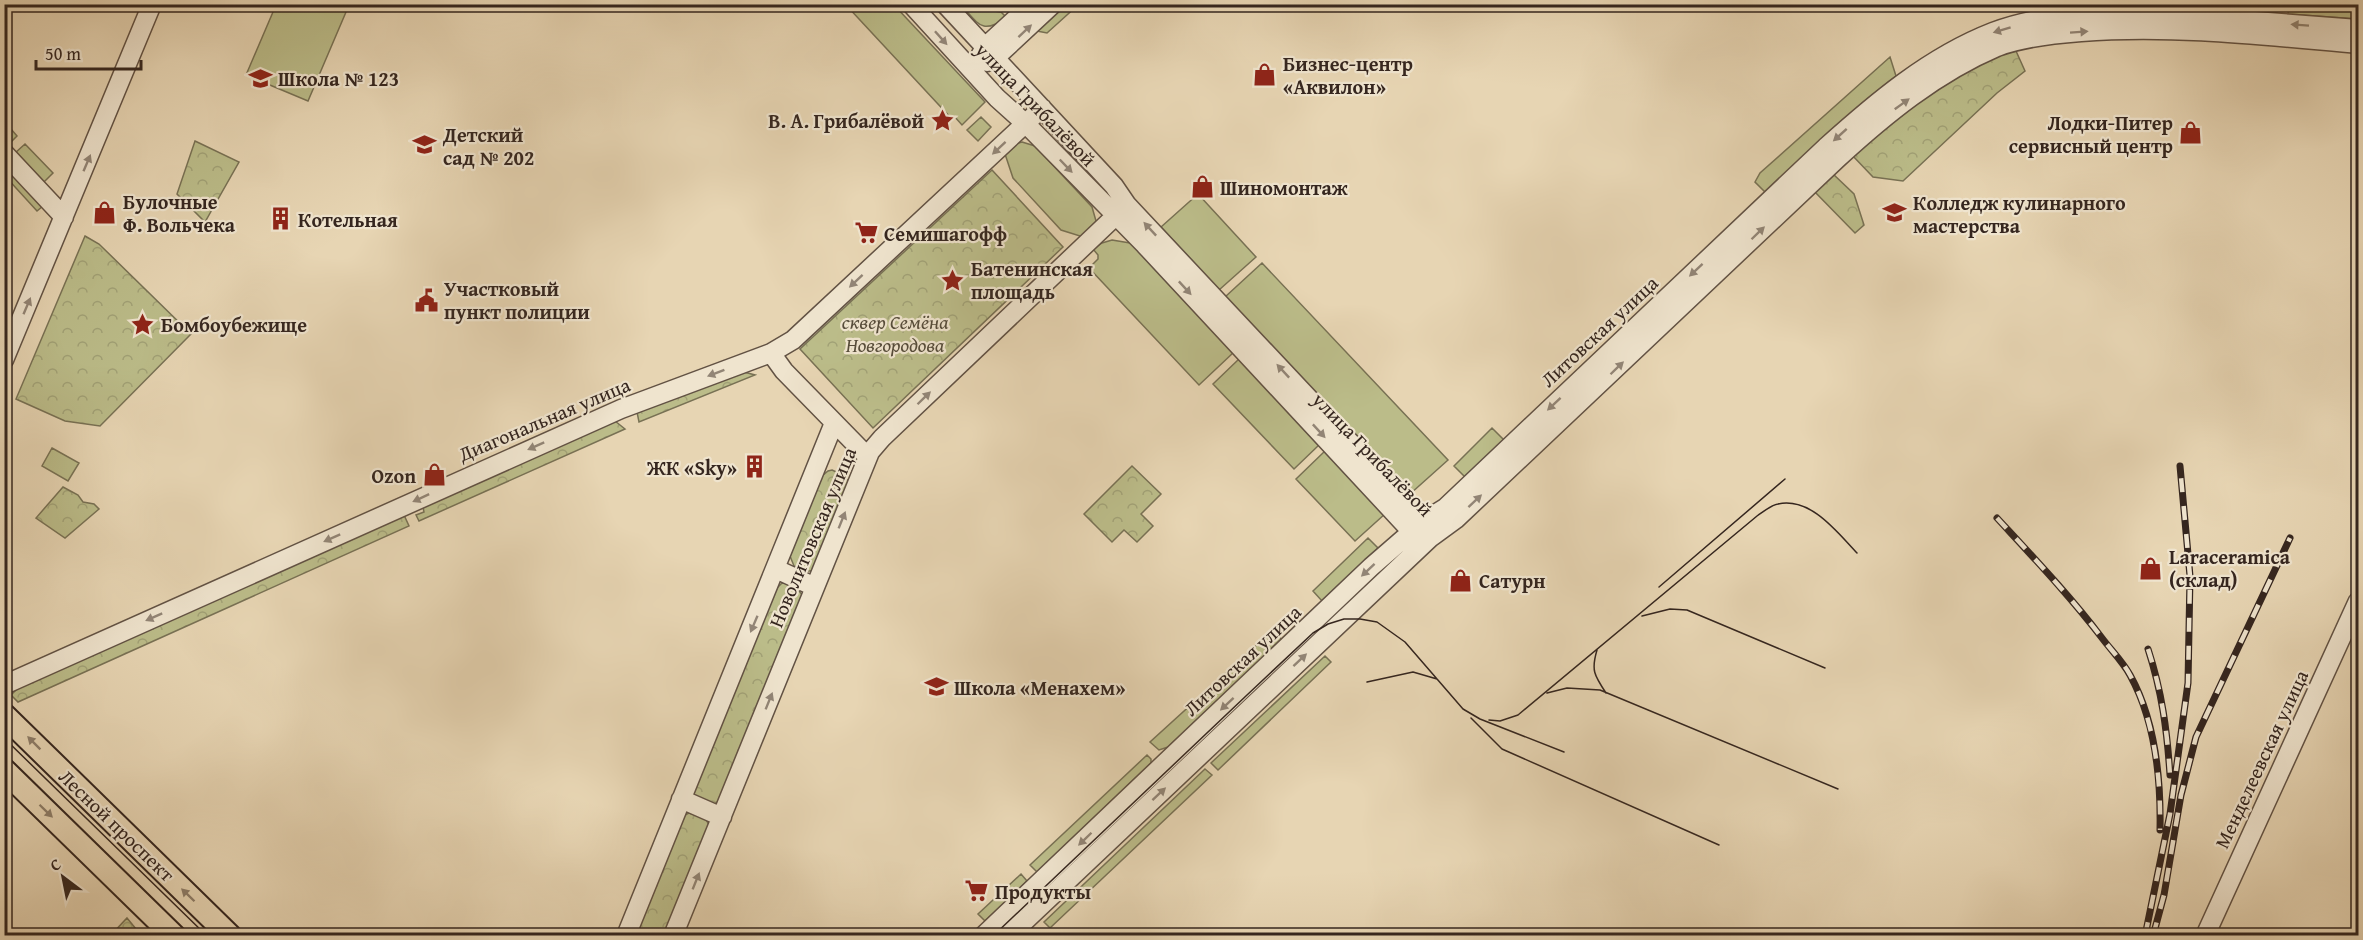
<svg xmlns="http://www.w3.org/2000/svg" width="2363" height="940" font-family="'Gentium Book Plus',serif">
<defs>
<pattern id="forest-crowns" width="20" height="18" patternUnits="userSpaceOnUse" patternTransform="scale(1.5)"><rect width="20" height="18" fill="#bbbc89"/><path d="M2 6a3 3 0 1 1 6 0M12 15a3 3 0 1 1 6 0" fill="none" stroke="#a1a176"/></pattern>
</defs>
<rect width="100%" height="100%" fill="#e7d5b3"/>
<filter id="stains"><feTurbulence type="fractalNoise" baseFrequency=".00333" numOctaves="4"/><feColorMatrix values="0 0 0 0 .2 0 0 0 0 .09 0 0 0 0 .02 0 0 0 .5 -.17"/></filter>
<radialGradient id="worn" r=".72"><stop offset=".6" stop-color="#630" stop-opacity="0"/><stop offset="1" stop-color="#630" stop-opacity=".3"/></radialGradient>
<!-- green -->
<path fill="#bbbc89" stroke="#787154" stroke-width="1.5" d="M 276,5 L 349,5 L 308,101 L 246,75 Z
M 846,5 L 894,5 L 985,102 L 962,125 L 954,116 L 951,118 Z
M 961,5 L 988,5 L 994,11 L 1001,12 L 1007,18 C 981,35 979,24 961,5 Z
M 1065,5 L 1078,5 L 1047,33 L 1037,31 Z
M 2179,5 L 2278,5 L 2277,13 Z
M 2289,5 L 2358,5 L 2358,19 L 2288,14 Z
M 1890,57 L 1896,76 L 1867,99 L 1766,193 L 1755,182 L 1760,173 Z
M 981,117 L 991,127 L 978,141 L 967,130 Z
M 5,122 L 17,136 L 8,145 L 5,141 Z
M 1022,142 L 1035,146 L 1092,207 L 1096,221 L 1093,227 L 1083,237 L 1061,230 L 1013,178 L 1005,154 L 1015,144 Z
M 25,144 L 53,173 L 43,183 L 15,153 Z
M 5,164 L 43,206 L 37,211 L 5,176 Z
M 1198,194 L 1256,257 L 1219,290 L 1161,227 Z
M 1112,240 L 1130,243 L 1138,249 L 1234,352 L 1199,385 L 1089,268 L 1098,259 L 1098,255 L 1093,249 L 1102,243 Z
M 1262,263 L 1448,460 L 1410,494 L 1225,297 Z
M 1240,358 L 1320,444 L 1294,469 L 1213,384 Z
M 1492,428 L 1504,440 L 1466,478 L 1454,466 Z
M 52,448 L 79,463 L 68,481 L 42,466 Z
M 1326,450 L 1386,513 L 1355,541 L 1296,479 Z
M 1368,538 L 1378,548 L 1322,601 L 1313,591 Z
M 1273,630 L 1282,640 L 1168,747 L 1159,750 L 1150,742 Z
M 1325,656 L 1331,662 L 1218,770 L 1211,763 Z
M 1147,755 L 1151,759 L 1151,763 L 1037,872 L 1030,865 Z
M 1205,769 L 1212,775 L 1050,928 L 1044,922 Z
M 1021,874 L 1027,881 L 985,921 L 978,914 Z"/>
<!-- forest -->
<path fill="url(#forest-crowns)" stroke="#787154" stroke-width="1.5" d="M 2016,51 L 2025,71 L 1997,93 L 1903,181 L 1873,177 L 1852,155 C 1895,117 1958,62 2016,51 Z
M 195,141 L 239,162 L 205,222 L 177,194 Z
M 992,170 L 1063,247 L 873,428 L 800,349 Z
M 1832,173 L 1854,194 L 1864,225 L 1855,233 L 1813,190 Z
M 85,236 L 99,244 L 191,334 L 100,426 L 65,421 L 16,399 Z
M 744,372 L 755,375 L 639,422 L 637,412 Z
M 615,421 L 625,429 L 419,521 L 416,515 L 424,512 L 423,507 Z
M 1132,466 L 1161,494 L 1141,514 L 1153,526 L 1137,542 L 1124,530 L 1112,542 L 1084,514 Z
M 832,470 L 845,476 L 849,483 L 813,571 L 805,571 L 794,566 L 790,556 L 822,476 L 828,471 Z
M 63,487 L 78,495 L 83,502 L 94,504 L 99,509 L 65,538 L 36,518 Z
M 404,515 L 409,526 L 18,702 L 11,695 L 18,688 Z
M 782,583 C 791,583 799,589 803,596 L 720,800 L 713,805 L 695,797 L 693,793 L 776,589 Z
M 689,813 L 705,818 L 709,825 L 665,935 L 634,936 L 685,815 Z
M 127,918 L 141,935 L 111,935 Z"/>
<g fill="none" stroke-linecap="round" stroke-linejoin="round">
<defs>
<path id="minor" d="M 911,4 L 997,98 L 1026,124 L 1145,245 L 1412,532 L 1423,536
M 945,4 L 1114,186 L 1127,205 L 1424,521 L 1427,531
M 980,56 L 985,47 L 1032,4
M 987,62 L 995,58 L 1053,4
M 4,153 L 64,217
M 771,353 L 784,371 L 868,457
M 4,360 L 152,4
M 776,569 L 815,587
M 4,685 L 621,409 L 771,353 L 793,340 L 1042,108
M 681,799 L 722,817
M 626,936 L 834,423
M 673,936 L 870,452 L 882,438 L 1127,205
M 983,936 L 1371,567 L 1424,521 L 1445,508 L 1826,147 C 1876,102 1929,57 1993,32 C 2064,5 2153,13 2227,19 C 2271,22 2315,26 2358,29
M 1009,936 L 1430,538 L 1456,519 L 1837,159 C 1885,115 1936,73 1997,47 C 2023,37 2054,34 2081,32 C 2174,25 2267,36 2358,44
M 2205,936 L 2358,601"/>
<path id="major" d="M 4,715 L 230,936
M 4,770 L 174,936"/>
</defs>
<!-- minor casing -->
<use href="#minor" stroke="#625244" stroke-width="21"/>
<!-- major casing -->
<use href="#major" stroke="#35261f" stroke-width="26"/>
<!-- minor -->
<use href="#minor" stroke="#efe4ce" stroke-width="18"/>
<!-- major -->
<use href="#major" stroke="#e7d5b3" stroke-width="22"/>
<!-- tram -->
<path stroke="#35261f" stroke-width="1.5" d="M 1659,587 L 1785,479
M 1642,616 L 1670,609 L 1687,610 L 1825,668
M 1597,650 C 1591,670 1594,675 1606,693
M 1367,682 L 1413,672 L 1437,679
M 1547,693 L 1567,688 L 1600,690 L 1838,789
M 1471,718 L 1502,749 L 1719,845
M 1489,720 L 1500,721 L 1518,715 L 1757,516 C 1763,512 1771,505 1778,504 C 1811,497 1837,532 1857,553
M 4,738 L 207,936
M 993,936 L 1247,695 L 1313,633 L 1328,624 L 1344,619 L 1360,619 L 1377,622 L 1405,642 L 1463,709 L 1480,719 L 1564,752"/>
<defs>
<path id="rail" d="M 1997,518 C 2033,557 2070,596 2102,638 C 2111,650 2123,662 2130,675 C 2155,720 2161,780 2160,830
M 2148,649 C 2162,692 2167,730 2170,775
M 2145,936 L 2170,814 L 2188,683 L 2190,576 L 2180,466
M 2153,936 L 2164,895 L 2181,795 L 2196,737 L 2290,538"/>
</defs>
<!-- rail casing -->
<use href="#rail" stroke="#35261f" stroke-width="7"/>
<!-- rail -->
<use href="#rail" stroke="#efe4ce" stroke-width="4.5" stroke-dasharray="14" stroke-linecap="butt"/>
</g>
<!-- one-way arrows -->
<defs><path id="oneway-solid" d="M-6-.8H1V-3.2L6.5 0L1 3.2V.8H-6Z" transform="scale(1.5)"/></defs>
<g fill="#928576">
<use href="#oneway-solid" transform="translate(2300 25) rotate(-176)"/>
<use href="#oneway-solid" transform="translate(2002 30) rotate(163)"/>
<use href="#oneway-solid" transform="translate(1025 31) rotate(-43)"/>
<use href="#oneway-solid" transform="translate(2079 32) rotate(-4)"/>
<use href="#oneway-solid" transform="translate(941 38) rotate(48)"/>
<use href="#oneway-solid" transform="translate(1902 104) rotate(-36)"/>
<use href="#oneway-solid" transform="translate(1840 135) rotate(138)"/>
<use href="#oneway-solid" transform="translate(999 148) rotate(137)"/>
<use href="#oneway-solid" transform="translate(87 163) rotate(-67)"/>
<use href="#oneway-solid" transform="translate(1066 166) rotate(46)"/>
<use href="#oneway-solid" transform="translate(1150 229) rotate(-133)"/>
<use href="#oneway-solid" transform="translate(1758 233) rotate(-44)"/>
<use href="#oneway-solid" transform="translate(1696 270) rotate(137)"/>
<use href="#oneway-solid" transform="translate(856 281) rotate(137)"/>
<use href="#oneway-solid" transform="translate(1185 288) rotate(47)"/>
<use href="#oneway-solid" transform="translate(27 306) rotate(-67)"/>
<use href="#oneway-solid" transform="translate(1617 368) rotate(-44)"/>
<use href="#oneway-solid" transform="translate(1283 371) rotate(-133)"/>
<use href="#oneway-solid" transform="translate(716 373) rotate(159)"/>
<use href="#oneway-solid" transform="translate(924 398) rotate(-44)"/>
<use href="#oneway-solid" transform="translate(1554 404) rotate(137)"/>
<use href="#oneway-solid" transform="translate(1319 431) rotate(47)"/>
<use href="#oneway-solid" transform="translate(536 446) rotate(156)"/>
<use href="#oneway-solid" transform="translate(421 498) rotate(155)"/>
<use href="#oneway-solid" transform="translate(1475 501) rotate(-43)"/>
<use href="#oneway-solid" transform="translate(842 520) rotate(-68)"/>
<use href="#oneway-solid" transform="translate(332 538) rotate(156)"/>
<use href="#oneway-solid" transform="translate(1368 570) rotate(137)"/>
<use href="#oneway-solid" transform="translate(154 617) rotate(156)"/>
<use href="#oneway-solid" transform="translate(754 624) rotate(113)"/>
<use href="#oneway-solid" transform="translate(1300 660) rotate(-43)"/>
<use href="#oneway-solid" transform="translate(769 701) rotate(-68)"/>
<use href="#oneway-solid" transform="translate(1227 704) rotate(137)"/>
<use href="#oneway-solid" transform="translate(1159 794) rotate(-43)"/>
<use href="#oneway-solid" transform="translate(1085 839) rotate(136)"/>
<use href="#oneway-solid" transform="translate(696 881) rotate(-68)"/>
</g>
<g fill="#8e7e69">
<use href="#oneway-solid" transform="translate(34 743) rotate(-135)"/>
<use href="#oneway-solid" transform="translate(46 811) rotate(44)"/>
<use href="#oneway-solid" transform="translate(188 895) rotate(-136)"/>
</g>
<!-- icons -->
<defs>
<symbol id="shop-bare" viewBox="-9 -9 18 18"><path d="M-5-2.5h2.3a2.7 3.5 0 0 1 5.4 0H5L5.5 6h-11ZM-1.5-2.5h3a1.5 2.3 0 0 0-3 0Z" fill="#8f2418" stroke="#efe4ce" stroke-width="2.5" paint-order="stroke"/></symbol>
<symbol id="school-bare" viewBox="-9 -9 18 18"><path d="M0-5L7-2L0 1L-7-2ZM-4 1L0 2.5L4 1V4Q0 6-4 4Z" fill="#8f2418" stroke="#efe4ce" stroke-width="2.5" paint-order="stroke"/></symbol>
<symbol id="sight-bare" viewBox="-9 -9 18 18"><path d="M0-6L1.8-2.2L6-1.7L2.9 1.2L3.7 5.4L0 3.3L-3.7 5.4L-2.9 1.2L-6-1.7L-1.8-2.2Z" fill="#8f2418" stroke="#efe4ce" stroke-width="2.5" paint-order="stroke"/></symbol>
<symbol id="university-bare" viewBox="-9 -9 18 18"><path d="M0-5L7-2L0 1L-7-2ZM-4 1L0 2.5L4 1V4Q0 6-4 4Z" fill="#8f2418" stroke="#efe4ce" stroke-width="2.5" paint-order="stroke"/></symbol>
<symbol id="building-bare" viewBox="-9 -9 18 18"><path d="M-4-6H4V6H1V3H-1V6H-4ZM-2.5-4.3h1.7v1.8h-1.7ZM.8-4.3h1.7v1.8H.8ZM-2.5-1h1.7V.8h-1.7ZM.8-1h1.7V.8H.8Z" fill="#8f2418" stroke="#efe4ce" stroke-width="2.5" paint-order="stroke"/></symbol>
<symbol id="supermarket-bare" viewBox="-9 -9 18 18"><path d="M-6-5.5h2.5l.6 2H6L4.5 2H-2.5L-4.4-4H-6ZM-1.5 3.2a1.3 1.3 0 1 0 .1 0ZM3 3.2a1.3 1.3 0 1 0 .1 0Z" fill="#8f2418" stroke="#efe4ce" stroke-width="2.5" paint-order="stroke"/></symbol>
<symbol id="civic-bare" viewBox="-9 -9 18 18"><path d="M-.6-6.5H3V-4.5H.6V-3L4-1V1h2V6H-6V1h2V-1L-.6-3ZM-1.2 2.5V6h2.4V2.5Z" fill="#8f2418" stroke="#efe4ce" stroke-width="2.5" paint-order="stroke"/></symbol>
</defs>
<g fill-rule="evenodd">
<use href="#shop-bare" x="1248" y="58" width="33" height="33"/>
<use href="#school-bare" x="244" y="62" width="33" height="33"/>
<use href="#sight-bare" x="926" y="104" width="33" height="33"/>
<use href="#shop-bare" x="2174" y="116" width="33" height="33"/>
<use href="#school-bare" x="408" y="128" width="33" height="33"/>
<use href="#shop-bare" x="1186" y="170" width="33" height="33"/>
<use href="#shop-bare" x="88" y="196" width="33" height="33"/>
<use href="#university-bare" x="1878" y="196" width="33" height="33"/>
<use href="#building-bare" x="264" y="202" width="33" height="33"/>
<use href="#supermarket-bare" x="850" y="216" width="33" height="33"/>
<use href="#sight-bare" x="936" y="264" width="33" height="33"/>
<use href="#civic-bare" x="410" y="284" width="33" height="33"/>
<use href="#sight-bare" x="126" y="308" width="33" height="33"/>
<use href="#building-bare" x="738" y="450" width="33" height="33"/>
<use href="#shop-bare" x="418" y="458" width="33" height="33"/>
<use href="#shop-bare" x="2134" y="552" width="33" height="33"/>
<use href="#shop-bare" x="1444" y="564" width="33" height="33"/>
<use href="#school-bare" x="920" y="670" width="33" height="33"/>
<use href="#supermarket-bare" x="960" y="874" width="33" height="33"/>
</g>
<g text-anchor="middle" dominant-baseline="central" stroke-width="4.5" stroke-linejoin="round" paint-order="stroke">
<!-- poi labels -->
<g font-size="20" font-weight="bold" fill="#35261f" stroke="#efe4ce" text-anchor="start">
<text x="1283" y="63">Бизнес-центр<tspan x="1283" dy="23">«Аквилон»</tspan></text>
<text x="278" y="78">Школа № 123</text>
<text x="924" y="120" text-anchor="end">В. А. Грибалёвой</text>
<text x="2173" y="122" text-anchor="end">Лодки-Питер<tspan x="2173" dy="23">сервисный центр</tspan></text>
<text x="443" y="134">Детский<tspan x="443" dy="23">сад № 202</tspan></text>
<text x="1220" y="187">Шиномонтаж</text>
<text x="123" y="201">Булочные<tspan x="123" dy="23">Ф. Вольчека</tspan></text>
<text x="1913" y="202">Колледж кулинарного<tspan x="1913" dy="23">мастерства</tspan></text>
<text x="298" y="219">Котельная</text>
<text x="884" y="233">Семишагофф</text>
<text x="971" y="268">Батенинская<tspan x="971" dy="23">площадь</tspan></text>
<text x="444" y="288">Участковый<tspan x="444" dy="23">пункт полиции</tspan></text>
<text x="161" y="324">Бомбоубежище</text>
<text x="737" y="467" text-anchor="end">ЖК «Sky»</text>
<text x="416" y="475" text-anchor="end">Ozon</text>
<text x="2169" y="556">Laraceramica<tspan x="2169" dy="23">(склад)</tspan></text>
<text x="1479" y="580">Сатурн</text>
<text x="954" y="687">Школа «Менахем»</text>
<text x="995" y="891">Продукты</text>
</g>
<!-- street labels -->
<g font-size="20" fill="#35261f" stroke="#efe4ce">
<text transform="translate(1036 104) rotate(46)">улица Грибалёвой</text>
<text transform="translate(1599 331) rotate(-43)">Литовская улица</text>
<text transform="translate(544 419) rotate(-23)">Диагональная улица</text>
<text transform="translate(1373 454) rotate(46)">улица Грибалёвой</text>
<text transform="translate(812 537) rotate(-67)">Новолитовская улица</text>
<text transform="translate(1242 660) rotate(-43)">Литовская улица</text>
<text transform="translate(2261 759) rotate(-65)">Менделеевская улица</text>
<text transform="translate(117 825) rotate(44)">Лесной проспект</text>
</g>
<!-- park labels -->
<g font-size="20" font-style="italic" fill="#564c3a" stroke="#efe4ce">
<text x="895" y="321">сквер Семёна<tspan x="895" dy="23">Новгородова</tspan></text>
</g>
</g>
<!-- margin -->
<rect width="2363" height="940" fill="none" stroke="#e7d5b3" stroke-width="24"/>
<rect x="6" y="6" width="2351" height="928" fill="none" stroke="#35261f" stroke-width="3"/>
<rect x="12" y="12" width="2339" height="916" fill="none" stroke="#35261f" stroke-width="1.5"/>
<!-- north arrow -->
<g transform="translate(63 877) rotate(328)" stroke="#efe4ce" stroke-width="4.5" paint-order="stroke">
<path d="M0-4.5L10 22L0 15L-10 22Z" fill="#35261f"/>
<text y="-9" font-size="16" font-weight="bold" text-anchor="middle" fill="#35261f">С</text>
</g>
<!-- scale -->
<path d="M36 60v9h105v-9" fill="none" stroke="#35261f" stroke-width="3"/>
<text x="45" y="60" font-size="18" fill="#35261f" stroke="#efe4ce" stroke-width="4.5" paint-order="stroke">50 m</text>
<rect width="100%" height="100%" filter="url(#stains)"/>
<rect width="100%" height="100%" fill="url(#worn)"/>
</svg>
